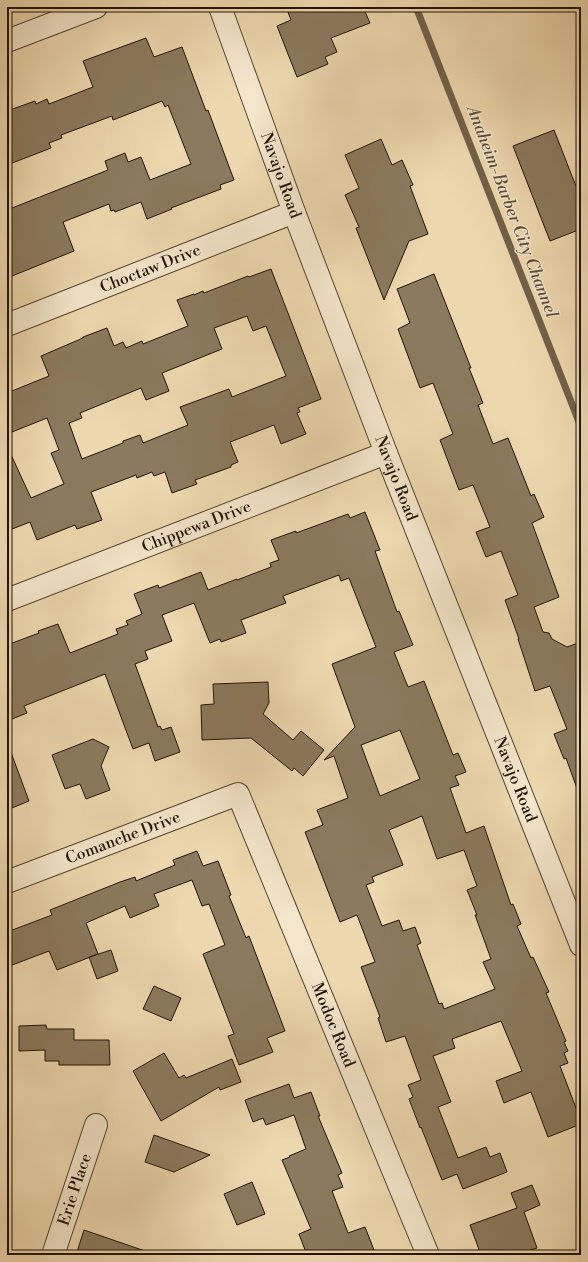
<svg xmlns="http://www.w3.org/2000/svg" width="588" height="1262" font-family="'Libre Bodoni',serif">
<rect width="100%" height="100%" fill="#eed8af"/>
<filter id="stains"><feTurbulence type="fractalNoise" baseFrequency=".005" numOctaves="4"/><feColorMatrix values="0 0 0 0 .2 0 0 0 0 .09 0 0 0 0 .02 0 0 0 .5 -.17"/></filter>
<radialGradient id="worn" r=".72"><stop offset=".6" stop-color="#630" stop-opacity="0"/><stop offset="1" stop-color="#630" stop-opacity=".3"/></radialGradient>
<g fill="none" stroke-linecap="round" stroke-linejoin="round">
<!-- stream -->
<path stroke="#72614a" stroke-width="7" d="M 416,7 L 581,427"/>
</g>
<!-- building -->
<path fill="#8b7a5e" stroke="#201407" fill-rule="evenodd" d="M 286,7 L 363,7 L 370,23 L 331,38 L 337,52 L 325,57 L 328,64 L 297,77 L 277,26 L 291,20 Z
M 146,38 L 154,57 L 182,47 L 206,111 L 208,110 L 234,180 L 220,185 L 221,189 L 171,208 L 172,209 L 147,219 L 141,202 L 115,212 L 114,210 L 111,211 L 109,204 L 63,222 L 74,251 L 7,278 L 7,210 L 108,170 L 105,161 L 125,153 L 128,162 L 141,157 L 150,180 L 191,164 L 168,105 L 165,107 L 162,101 L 113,120 L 112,116 L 61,135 L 62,138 L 49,143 L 51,148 L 7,165 L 7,111 L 35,101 L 36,104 L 47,99 L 49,104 L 93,87 L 83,61 Z
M 554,130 L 581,199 L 581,229 L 550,241 L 513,146 Z
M 381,139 L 392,165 L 402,160 L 413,185 L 410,186 L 428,234 L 409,241 L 384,300 L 356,228 L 359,227 L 345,195 L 359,188 L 345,155 Z
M 271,269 L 321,399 L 298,408 L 300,412 L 297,413 L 306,434 L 281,444 L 274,425 L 230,442 L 238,462 L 231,465 L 231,467 L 195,480 L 197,484 L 172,493 L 165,472 L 154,476 L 152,472 L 137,478 L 136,475 L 91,492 L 102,520 L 77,529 L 75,525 L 37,540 L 30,522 L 7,531 L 7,446 L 31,498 L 64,484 L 51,453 L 59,450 L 47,418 L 7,434 L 7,393 L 49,376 L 41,356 L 83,338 L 83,337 L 107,328 L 114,346 L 123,342 L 126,348 L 142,341 L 143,344 L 188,326 L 177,300 L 194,294 L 194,295 L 203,291 L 204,293 L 248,276 L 249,277 ZM 247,316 L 253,331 L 266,326 L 286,376 L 232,397 L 229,389 L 180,407 L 188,425 L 143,443 L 140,435 L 123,441 L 123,443 L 82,459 L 69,423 L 82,418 L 80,413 L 141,388 L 146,400 L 169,391 L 162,373 L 222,349 L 214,328 Z
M 434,274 L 471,368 L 469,368 L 483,403 L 478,405 L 493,444 L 508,438 L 531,496 L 534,494 L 544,517 L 532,523 L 559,597 L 534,607 L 543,632 L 549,633 L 552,639 L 567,647 L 581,642 L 581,793 L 579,794 L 566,758 L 564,759 L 554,734 L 567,729 L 550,686 L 535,691 L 518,639 L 519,639 L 505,600 L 518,595 L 501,551 L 486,557 L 476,532 L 490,527 L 473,485 L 459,490 L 440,440 L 453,434 L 433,383 L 420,388 L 398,329 L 410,323 L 397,289 Z
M 365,512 L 380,550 L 375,551 L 397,612 L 399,611 L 413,645 L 394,652 L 408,687 L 424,681 L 453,755 L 458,753 L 466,772 L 455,776 L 459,785 L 450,788 L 466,833 L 484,826 L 511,905 L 513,904 L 521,924 L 517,926 L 531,958 L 533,957 L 549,992 L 546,993 L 566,1041 L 564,1042 L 568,1051 L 564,1053 L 568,1063 L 560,1066 L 581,1121 L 581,1124 L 548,1137 L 531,1092 L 504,1103 L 496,1081 L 522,1071 L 501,1021 L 452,1039 L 455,1048 L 433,1056 L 451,1102 L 438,1107 L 458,1158 L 486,1147 L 490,1157 L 500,1153 L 507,1172 L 463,1189 L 457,1174 L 442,1180 L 421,1127 L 420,1128 L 409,1099 L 413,1097 L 408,1085 L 421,1080 L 405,1036 L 386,1042 L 378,1018 L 380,1017 L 361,967 L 375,962 L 357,915 L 340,922 L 305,832 L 323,825 L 317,810 L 348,798 L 334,756 L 324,760 L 355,727 L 332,664 L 376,647 L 349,578 L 341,581 L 339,575 L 283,596 L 286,603 L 241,620 L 246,633 L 221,642 L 220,639 L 210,643 L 194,603 L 162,615 L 172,641 L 145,651 L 148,659 L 135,664 L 158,727 L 160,726 L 162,730 L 171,727 L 180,752 L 155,761 L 149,743 L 133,749 L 105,674 L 24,706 L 27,713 L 7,721 L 7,645 L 39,633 L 38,631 L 58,624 L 70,653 L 118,634 L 116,629 L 128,625 L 126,621 L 142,614 L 134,594 L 158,585 L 159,588 L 201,572 L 208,590 L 237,579 L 237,580 L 271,567 L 270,563 L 279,560 L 271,540 L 296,531 L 296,533 L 348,514 L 350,518 ZM 400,730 L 420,779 L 380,796 L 361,745 ZM 422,816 L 437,859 L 464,850 L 477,886 L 467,890 L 477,915 L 475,915 L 491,959 L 483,962 L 495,989 L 444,1009 L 442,1003 L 439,1004 L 417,945 L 421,943 L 415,927 L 403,931 L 399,920 L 382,926 L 366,885 L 374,882 L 372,877 L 403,865 L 389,830 Z
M 268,682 L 269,703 L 263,714 L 293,740 L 301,731 L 324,750 L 303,776 L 294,768 L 292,771 L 251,738 L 202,740 L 201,705 L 214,704 L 213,684 Z
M 93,739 L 109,747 L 101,766 L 110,790 L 86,799 L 80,784 L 65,789 L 52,755 Z
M 7,747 L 9,747 L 29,801 L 7,810 Z
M 197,851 L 203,866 L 218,861 L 231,895 L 229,896 L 246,938 L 249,936 L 285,1031 L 267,1038 L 273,1052 L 239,1065 L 228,1036 L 234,1034 L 203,954 L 225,945 L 209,904 L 202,906 L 192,880 L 154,894 L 159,906 L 130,918 L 125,906 L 86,923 L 98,954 L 57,970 L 49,951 L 7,967 L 7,932 L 52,915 L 50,910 L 120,882 L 135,877 L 136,881 L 175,865 L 173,860 Z
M 111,950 L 118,971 L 97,979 L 89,957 Z
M 154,986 L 181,998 L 171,1021 L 143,1009 Z
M 46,1025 L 47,1029 L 74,1029 L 74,1040 L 109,1040 L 110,1065 L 59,1065 L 59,1061 L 45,1061 L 45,1050 L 19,1051 L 19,1026 Z
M 164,1053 L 179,1078 L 184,1075 L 186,1078 L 232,1059 L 241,1082 L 220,1090 L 219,1087 L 161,1121 L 133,1071 Z
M 289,1084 L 294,1098 L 311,1092 L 320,1116 L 318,1116 L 342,1173 L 338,1175 L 343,1187 L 332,1191 L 348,1233 L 365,1227 L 376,1255 L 307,1255 L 299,1234 L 311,1229 L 282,1160 L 290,1157 L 289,1156 L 306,1149 L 294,1115 L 266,1125 L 263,1118 L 253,1122 L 245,1100 Z
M 154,1135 L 210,1155 L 174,1172 L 145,1162 Z
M 252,1182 L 265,1214 L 237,1225 L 224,1194 Z
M 532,1185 L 540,1205 L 524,1212 L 537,1248 L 515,1255 L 481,1255 L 470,1225 L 517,1208 L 511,1193 Z
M 84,1230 L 148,1252 L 147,1255 L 76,1255 Z"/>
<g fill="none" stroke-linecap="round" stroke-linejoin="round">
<defs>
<g id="minor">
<path id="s1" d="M 220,7 L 294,212 L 386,453 L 581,945"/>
<path d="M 7,41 L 96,7"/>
<path id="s2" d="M 7,325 L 294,212"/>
<path id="s3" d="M 7,600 L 386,453"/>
<path id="s4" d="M 7,882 L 238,794 L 428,1255"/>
<path id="s5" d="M 53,1255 L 96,1125"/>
</g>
</defs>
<!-- minor casing -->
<use href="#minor" stroke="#544531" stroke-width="24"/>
<!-- minor -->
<use href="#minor" stroke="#f4e6cb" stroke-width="22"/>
</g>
<g text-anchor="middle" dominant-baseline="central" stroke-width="3" stroke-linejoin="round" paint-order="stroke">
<!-- street labels -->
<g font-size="16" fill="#201407" stroke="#f4e6cb">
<text stroke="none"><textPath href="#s1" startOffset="179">Navajo Road</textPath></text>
<text stroke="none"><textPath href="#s2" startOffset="154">Choctaw Drive</textPath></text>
<text stroke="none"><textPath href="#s1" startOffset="503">Navajo Road</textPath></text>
<text stroke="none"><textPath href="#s3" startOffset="203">Chippewa Drive</textPath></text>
<text stroke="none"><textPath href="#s1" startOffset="827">Navajo Road</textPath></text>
<text stroke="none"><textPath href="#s4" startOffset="124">Comanche Drive</textPath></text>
<text stroke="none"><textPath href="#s4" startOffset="497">Modoc Road</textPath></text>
<text stroke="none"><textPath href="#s5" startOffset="69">Erie Place</textPath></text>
</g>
<!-- water labels -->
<g font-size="17" font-style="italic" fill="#5d4e39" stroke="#f4e6cb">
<text transform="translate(512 212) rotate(69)">Anaheim-Barber City Channel</text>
</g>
</g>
<!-- margin -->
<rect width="588" height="1262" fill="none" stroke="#eed8af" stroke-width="24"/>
<rect x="8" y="8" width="572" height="1246" fill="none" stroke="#201407" stroke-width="2"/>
<rect x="12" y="12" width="564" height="1238" fill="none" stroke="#201407"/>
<rect width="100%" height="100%" filter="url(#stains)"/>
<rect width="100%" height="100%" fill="url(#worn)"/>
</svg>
